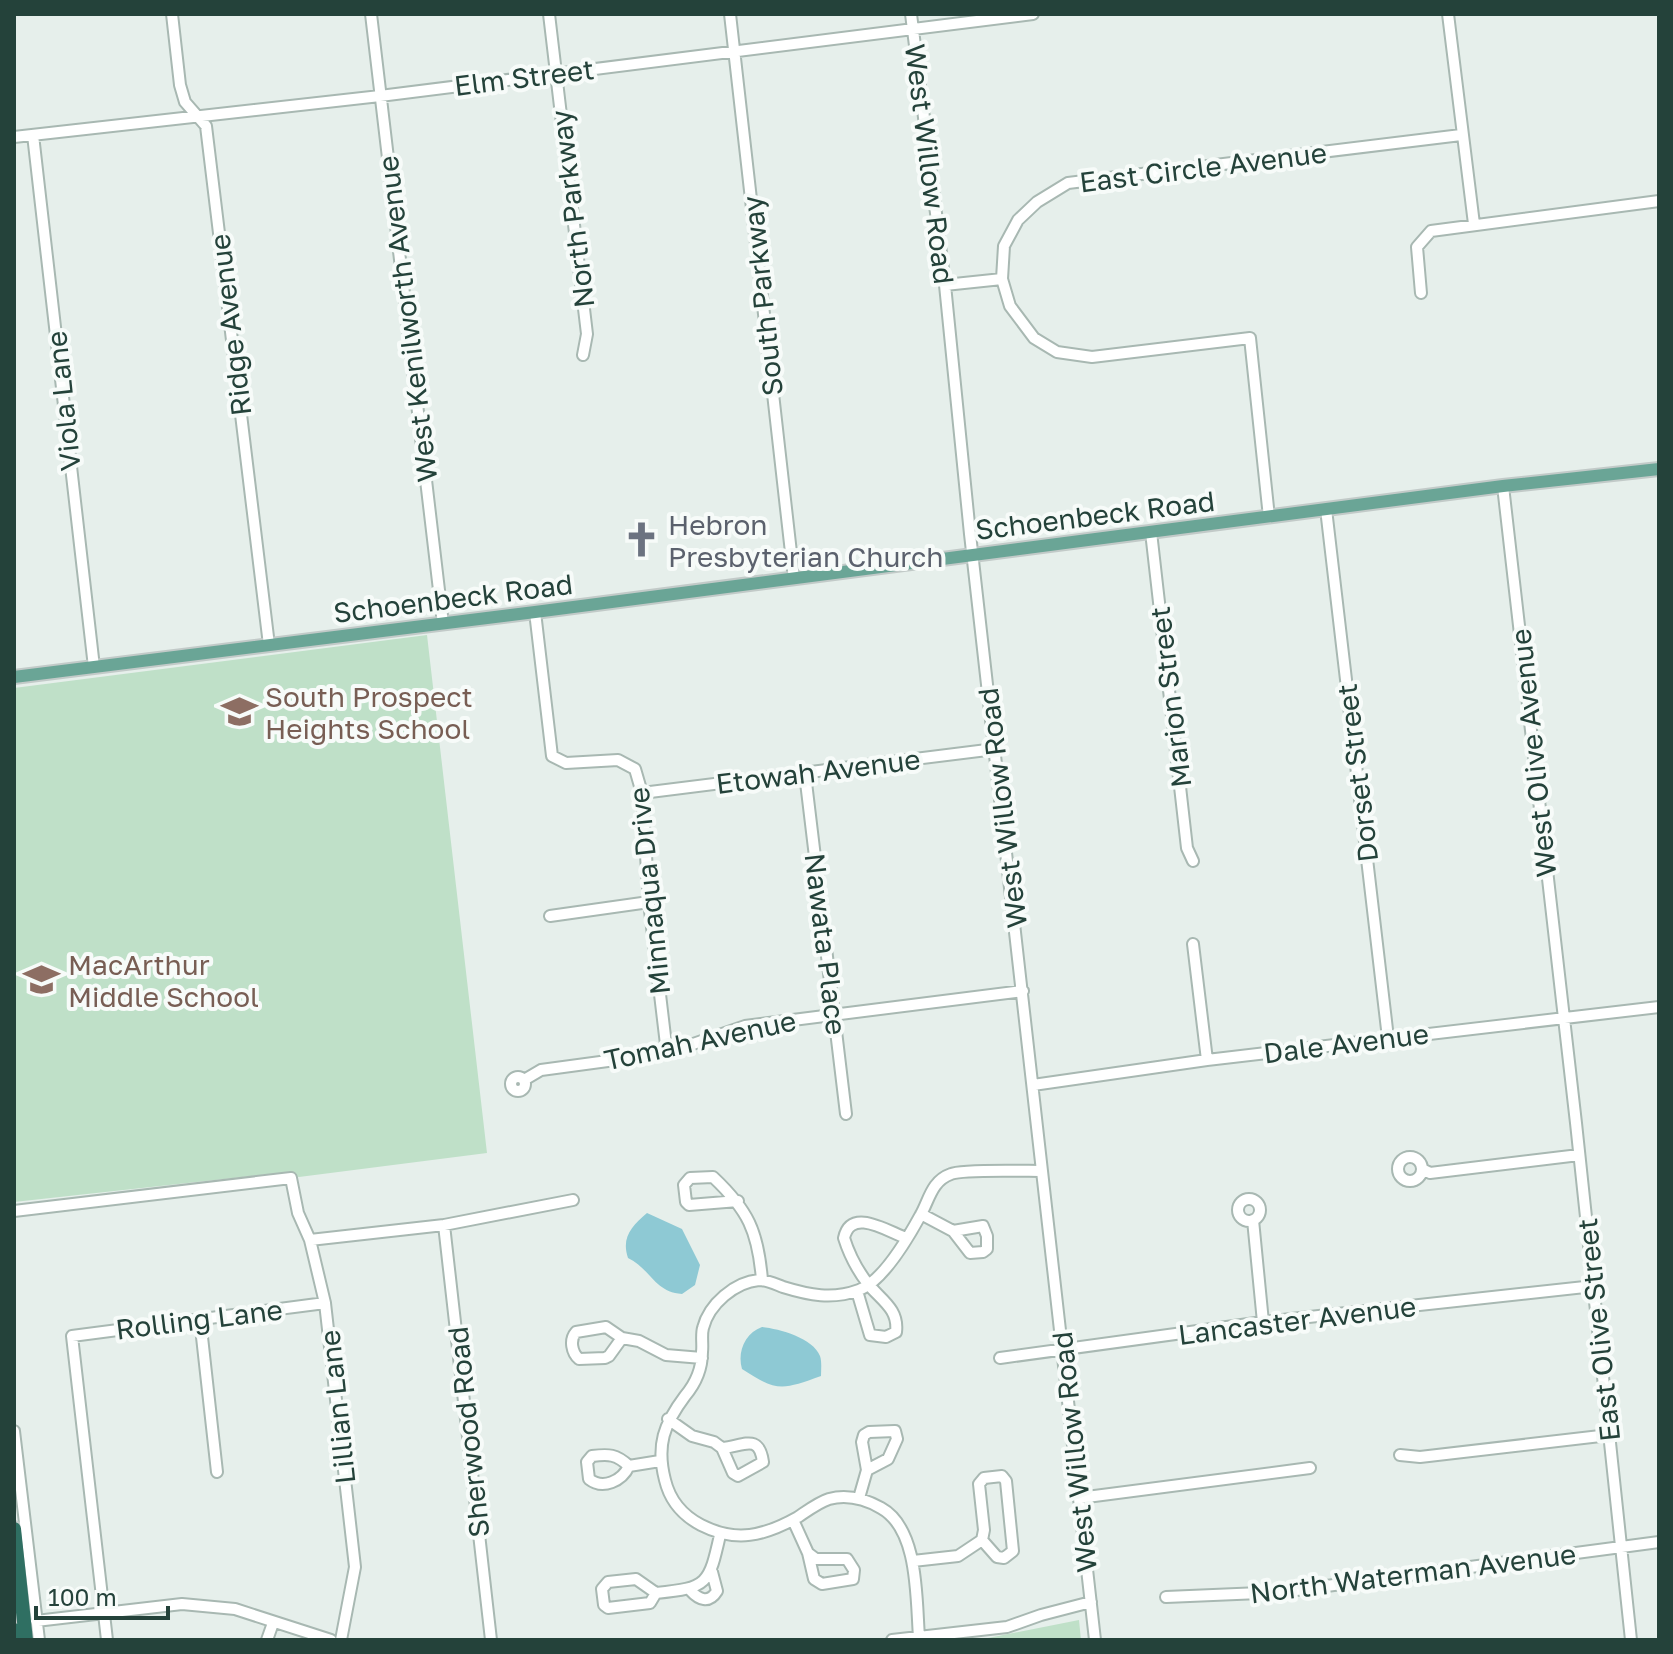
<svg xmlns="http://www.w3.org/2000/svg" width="1673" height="1654" font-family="'Golos Text',sans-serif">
<rect width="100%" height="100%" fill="#e6efeb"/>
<!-- green -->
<path fill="#bfe0c8" d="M 427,635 L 487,1153 L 299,1177 L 279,1173 L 14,1202 L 14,688 Z
M 1079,1620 L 1081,1640 L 978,1640 Z"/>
<!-- water -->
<path fill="#8ec9d4" d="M 647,1213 L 682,1229 L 700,1265 L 695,1285 L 682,1294 C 654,1292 651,1269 628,1258 C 621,1237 632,1226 647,1213 Z
M 762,1327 C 780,1329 813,1338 820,1356 C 822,1362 821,1370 821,1376 C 782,1390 777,1392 742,1369 C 737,1352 745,1333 762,1327 Z"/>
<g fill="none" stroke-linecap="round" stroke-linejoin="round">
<defs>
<path id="minor" d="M 172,14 L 180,85 L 185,102 L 206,126 L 269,645
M 371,14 L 443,624
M 549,14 L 587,334 L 583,355
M 730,14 L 794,579
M 911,14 L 945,285 L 970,534 L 1095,1640
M 1448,14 L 1474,224
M 33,135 L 94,667
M 14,137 L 380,96 L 1033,14
M 945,285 L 1002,279
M 1421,293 L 1417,247 L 1431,231 L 1659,201
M 1503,486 L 1576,1123 L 1631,1640
M 1326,509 L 1388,1038
M 1269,517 L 1250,338 L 1092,357 L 1057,352 L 1034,338 L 1010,306 L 1002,279 L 1004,246 L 1018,220 L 1037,202 L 1068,183 L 1461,135
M 1151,532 L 1187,848 L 1193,861
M 535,612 L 552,756 L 566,763 L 618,760 L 635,769 L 642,793 L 649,902 L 667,1053
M 805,774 L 846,1114
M 642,793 L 995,749
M 550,916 L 649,902
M 1193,944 L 1207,1060
M511 1084a7 7 0 1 1 14 0a7 7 0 1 1-14 0Z
M 524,1080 L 541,1070 L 667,1053 L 745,1026 L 1023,991
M 1033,1085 L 1207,1060 L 1659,1007
M1398 1169a12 12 0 1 1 24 0a12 12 0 1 1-24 0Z
M 1422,1169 L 1430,1173 L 1579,1155
M1238 1210a11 11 0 1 1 22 0a11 11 0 1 1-22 0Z
M 738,1201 L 689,1205 L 686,1202 L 684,1185 L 690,1178 L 713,1177 C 748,1210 758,1231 762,1280
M 14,1211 L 291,1178 L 298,1213 L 310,1240 L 325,1303 L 355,1567 L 341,1640
M 921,1214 L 953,1231 L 970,1253 L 983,1252 L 987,1249 L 987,1236 L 983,1226 L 953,1231
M 1253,1220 L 1263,1322
M 444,1225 L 491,1640
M 310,1240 L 444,1225 L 573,1200
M 857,1291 L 870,1335 L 886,1337 L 896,1332 C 899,1309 881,1300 868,1284 C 858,1271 849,1254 844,1238 C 851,1207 887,1231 906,1238
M 200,1319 L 217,1472
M 622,1338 L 609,1356 L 605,1358 L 579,1359 C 572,1353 569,1340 576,1332 L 606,1327 L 622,1338 L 639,1341 L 666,1355 L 702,1358
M 1000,1358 L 1263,1322 L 1594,1286
M 668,1419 L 692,1436 L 714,1442 L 722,1448 L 733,1473 L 738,1476 L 763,1462 C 759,1432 742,1447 722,1448
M 14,1431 L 39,1640
M 1400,1455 L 1420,1457 L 1609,1435
M 629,1466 C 622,1481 603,1490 589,1479 L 587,1462 L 592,1456 C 609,1454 616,1454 629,1466 L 660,1461
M 859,1498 L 867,1470 L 862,1442 L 864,1435 L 869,1432 L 895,1431 L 897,1439 L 888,1459 L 867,1470
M 1079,1498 L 1310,1468
M 793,1520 L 808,1553 L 814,1579 L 822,1584 L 853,1579 L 854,1570 L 847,1559 L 816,1559 L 808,1553
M 913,1561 L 958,1556 L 982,1540 L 984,1530 L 979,1484 L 984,1478 L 1002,1476 L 1006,1481 L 1013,1551 L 1004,1558 L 997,1557 L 982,1540
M 690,1590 C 699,1600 709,1604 717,1591 L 712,1572
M 656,1593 L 650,1603 L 608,1608 L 604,1605 L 602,1589 L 608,1582 L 636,1579 L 656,1593 C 708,1588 709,1584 720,1535
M 1166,1597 L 1281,1592 L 1659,1542
M 36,1621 L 182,1604 L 235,1609 L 331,1640
M 919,1637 C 916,1599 919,1529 881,1508 C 865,1499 848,1494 829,1499 C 819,1502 807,1511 798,1517 C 764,1536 736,1543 701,1525 C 682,1515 670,1501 665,1480 C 656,1445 664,1424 685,1396 C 696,1383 702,1369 702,1352 C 703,1345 701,1335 703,1328 C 709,1304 735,1282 759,1280 C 767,1280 775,1284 783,1287 C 809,1295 832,1300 859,1290 C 883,1281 908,1238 920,1216 C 929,1201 931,1181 951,1174 C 962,1169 1025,1171 1041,1171
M 107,1640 L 72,1336 L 325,1303
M 267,1640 L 273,1623
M 892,1640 L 1007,1627 L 1041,1615 L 1091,1602"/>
<path id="major" d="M 14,677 L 535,612 L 1503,486 L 1659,469"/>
<path id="highway" d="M 14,1529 L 26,1640
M 14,1630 L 15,1640"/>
</defs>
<!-- minor casing -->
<use href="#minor" stroke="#a8b8b2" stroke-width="14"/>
<!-- major casing -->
<use href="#major" stroke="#c2cac8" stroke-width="16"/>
<!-- highway casing -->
<use href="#highway" stroke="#c2cac8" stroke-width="18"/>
<!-- minor -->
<use href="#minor" stroke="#fff" stroke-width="10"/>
<!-- major -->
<use href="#major" stroke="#6aa596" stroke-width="12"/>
<!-- highway -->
<use href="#highway" stroke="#2f6f62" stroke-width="14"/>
</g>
<!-- icons -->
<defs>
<symbol id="church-bare" viewBox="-9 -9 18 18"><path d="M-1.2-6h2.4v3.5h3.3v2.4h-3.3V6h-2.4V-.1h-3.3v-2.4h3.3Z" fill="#6b7280" stroke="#f7fbf9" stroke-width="2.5" paint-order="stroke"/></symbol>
<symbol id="school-bare" viewBox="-9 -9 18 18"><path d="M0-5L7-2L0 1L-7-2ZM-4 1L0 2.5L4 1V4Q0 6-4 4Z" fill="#8d6e63" stroke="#f7fbf9" stroke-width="2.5" paint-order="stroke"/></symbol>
</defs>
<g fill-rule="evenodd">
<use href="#church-bare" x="616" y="514" width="51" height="51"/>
<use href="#school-bare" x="214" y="686" width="51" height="51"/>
<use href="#school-bare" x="16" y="954" width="51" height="51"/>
</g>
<g text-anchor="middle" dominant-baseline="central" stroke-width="8" stroke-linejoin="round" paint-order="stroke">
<!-- street labels -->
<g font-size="28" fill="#24423a" stroke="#f7fbf9">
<text transform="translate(524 77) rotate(-7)">Elm Street</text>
<text transform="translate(930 164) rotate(83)">West Willow Road</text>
<text transform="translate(1203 167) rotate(-7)">East Circle Avenue</text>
<text transform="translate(572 209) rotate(-97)">North Parkway</text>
<text transform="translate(762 296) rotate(-96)">South Parkway</text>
<text transform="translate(407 319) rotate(-97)">West Kenilworth Avenue</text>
<text transform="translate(230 325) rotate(-97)">Ridge Avenue</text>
<text transform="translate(63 401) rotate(-96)">Viola Lane</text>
<text transform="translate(1095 515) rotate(-7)">Schoenbeck Road</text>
<text transform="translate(453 598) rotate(-7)">Schoenbeck Road</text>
<text transform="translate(1170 697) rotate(-97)">Marion Street</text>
<text transform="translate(1533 753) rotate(-96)">West Olive Avenue</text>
<text transform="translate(818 771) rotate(-7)">Etowah Avenue</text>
<text transform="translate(1357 773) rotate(-97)">Dorset Street</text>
<text transform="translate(1002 808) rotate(-97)">West Willow Road</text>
<text transform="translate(649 891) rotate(-96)">Minnaqua Drive</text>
<text transform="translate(826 944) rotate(83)">Nawata Place</text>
<text transform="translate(700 1040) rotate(-12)">Tomah Avenue</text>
<text transform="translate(1346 1043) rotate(-7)">Dale Avenue</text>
<text transform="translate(199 1319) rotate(-7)">Rolling Lane</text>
<text transform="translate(1297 1320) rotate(-7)">Lancaster Avenue</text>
<text transform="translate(1598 1330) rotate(-96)">East Olive Street</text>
<text transform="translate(337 1407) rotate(-96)">Lillian Lane</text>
<text transform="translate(468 1432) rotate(-96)">Sherwood Road</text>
<text transform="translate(1074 1452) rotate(-96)">West Willow Road</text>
<text transform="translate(1413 1573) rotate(-7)">North Waterman Avenue</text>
</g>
<!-- worship labels -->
<g font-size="28" fill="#5b616d" stroke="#f7fbf9" text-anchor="start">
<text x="668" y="524">Hebron<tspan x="668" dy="32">Presbyterian Church</tspan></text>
</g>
<!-- education labels -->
<g font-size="28" fill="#785e54" stroke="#f7fbf9" text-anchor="start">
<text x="265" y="696">South Prospect<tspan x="265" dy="32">Heights School</tspan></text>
<text x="68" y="964">MacArthur<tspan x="68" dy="32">Middle School</tspan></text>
</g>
</g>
<!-- border -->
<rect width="1673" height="1654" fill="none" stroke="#24423a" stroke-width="32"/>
<!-- scale -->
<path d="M36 1606v12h132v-12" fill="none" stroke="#24423a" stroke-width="4"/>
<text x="48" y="1606" font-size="24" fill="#24423a" stroke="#f7fbf9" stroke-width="6" paint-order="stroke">100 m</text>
</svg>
